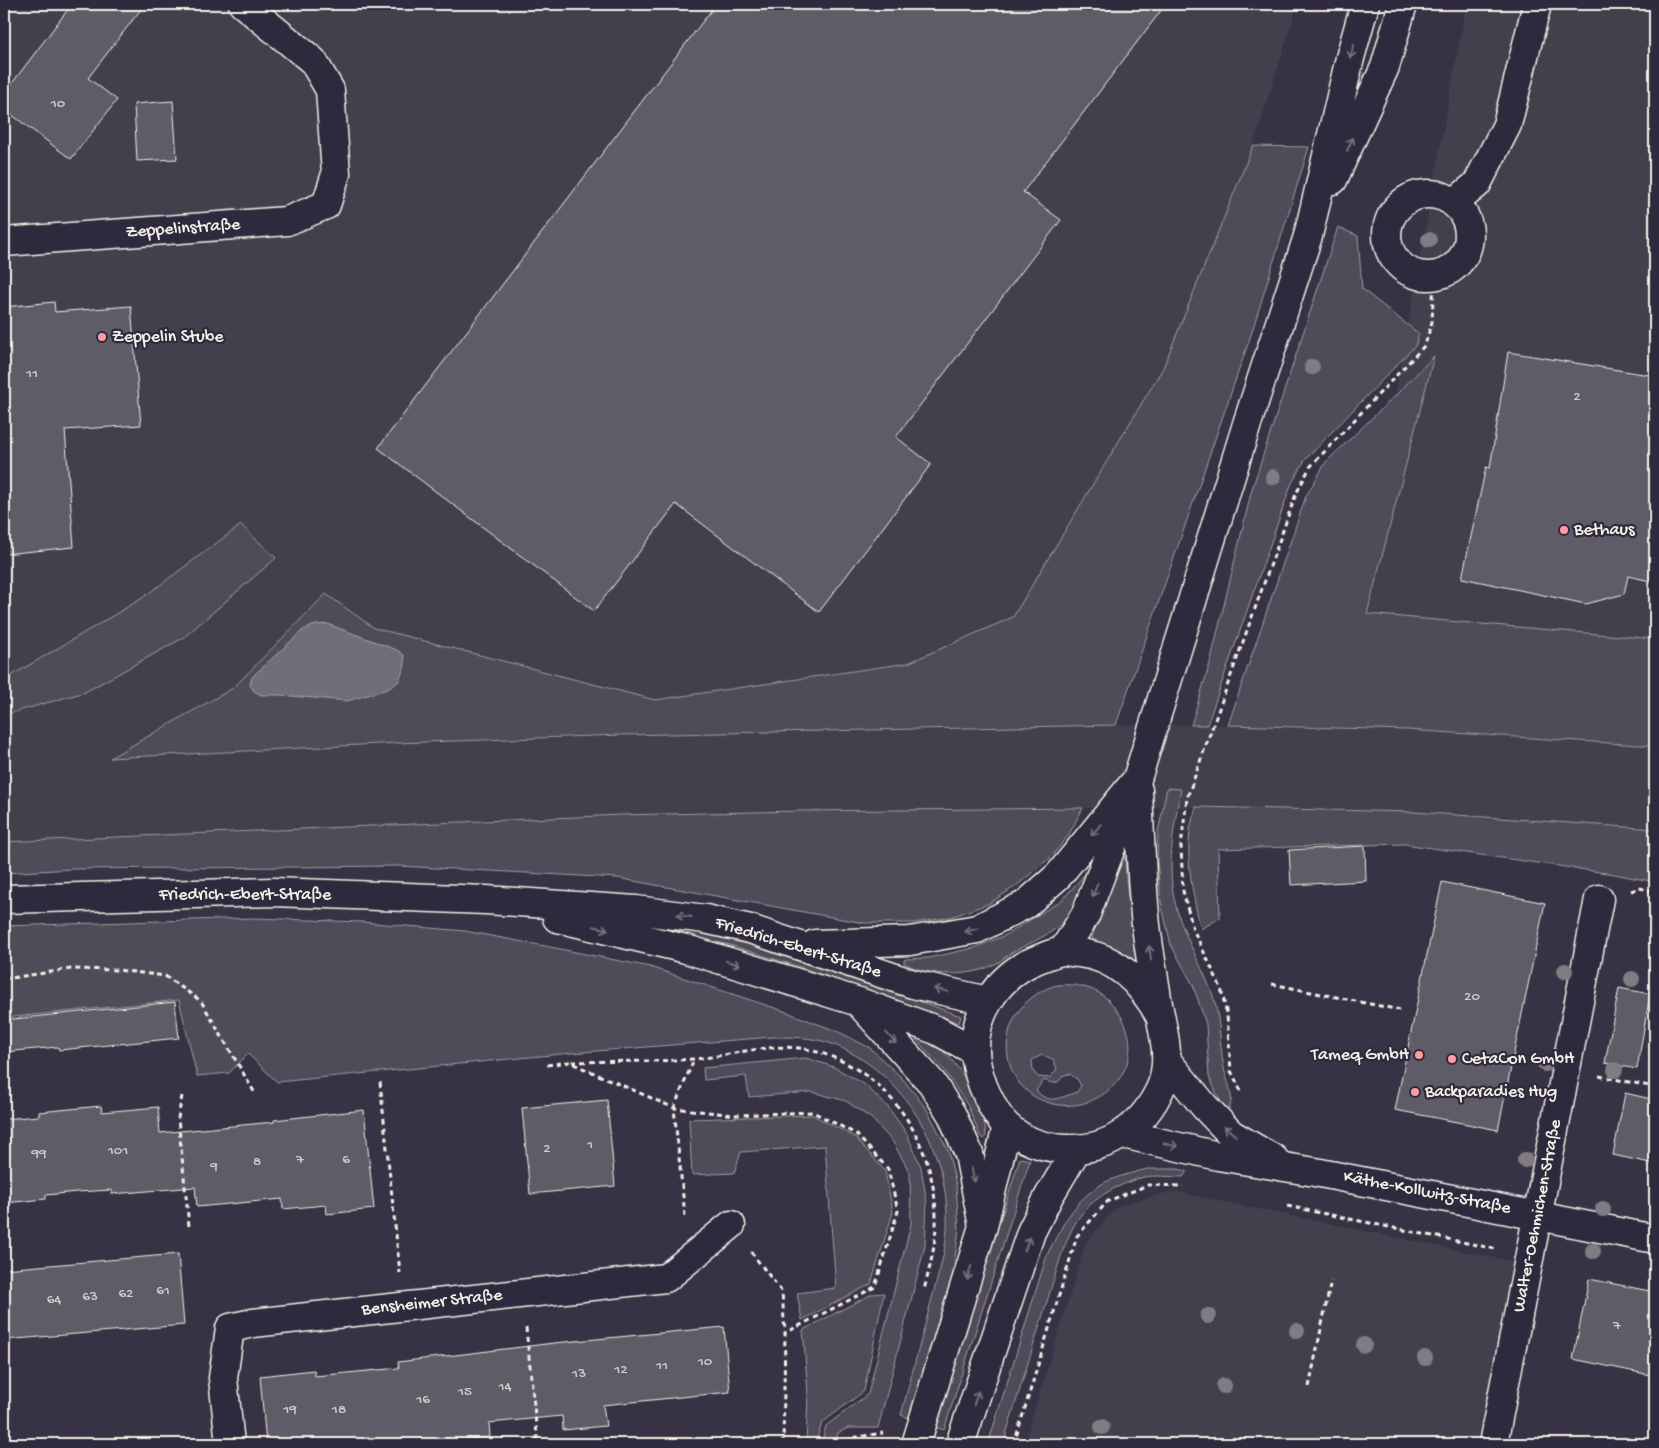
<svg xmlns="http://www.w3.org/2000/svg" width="1659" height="1448" font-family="'Gochi Hand',sans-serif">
<rect width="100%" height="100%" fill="#373244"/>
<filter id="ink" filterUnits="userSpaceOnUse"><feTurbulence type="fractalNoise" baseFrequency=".02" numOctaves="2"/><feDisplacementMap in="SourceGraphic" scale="10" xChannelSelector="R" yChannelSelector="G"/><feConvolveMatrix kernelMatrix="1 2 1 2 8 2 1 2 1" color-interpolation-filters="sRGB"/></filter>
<g filter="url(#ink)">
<!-- built -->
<path fill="#433f4e" d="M 4,4 L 1298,4 L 1253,146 L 1163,368 L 1013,617 L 908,663 L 655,700 L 374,628 L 326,594 L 233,688 L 111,758 L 398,743 L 787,731 L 1116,725 L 1228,725 L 1408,730 L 1655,746 L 1655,829 L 1414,812 L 1196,807 L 1083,808 L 801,811 L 621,815 L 4,842 L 4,715 L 85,692 L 241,525 L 141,599 L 4,680 Z
M 1466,4 L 1655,4 L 1655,654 L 1342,632 L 1395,396 Z
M 1172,1191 L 1515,1262 L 1484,1444 L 1024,1444 L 1086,1242 L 1118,1206 Z"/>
<!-- green -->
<path fill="#504b59" stroke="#a29ea0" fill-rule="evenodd" d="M 1253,146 L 1309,147 L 1250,338 L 1116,725 L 622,735 L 398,743 L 110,758 L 233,688 L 326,594 L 374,628 L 655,700 L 908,663 L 1013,617 L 1163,368 Z
M 1338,227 L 1358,236 L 1362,289 L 1419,334 L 1415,346 L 1305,460 L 1291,485 L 1207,725 L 1191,725 L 1210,663 L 1252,489 Z
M 1434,356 L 1367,614 L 1655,639 L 1655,746 L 1408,730 L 1228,725 L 1306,496 L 1326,462 L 1395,396 Z
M 241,525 L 276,558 L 183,638 L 85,692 L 4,715 L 4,680 L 141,599 Z
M 1167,788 L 1181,789 C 1174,825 1167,861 1174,898 C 1181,932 1200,961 1212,993 C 1221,1017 1219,1043 1224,1068 C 1227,1083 1236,1096 1228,1111 L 1221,1103 L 1209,1077 L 1206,1024 L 1193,985 L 1171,945 L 1161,902 L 1157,861 L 1158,832 Z
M 1196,807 L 1414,812 L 1655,829 L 1655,882 L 1614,874 L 1404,844 L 1218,849 L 1220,918 L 1201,929 C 1193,897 1186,863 1190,830 C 1191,823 1194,815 1196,807 Z
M 1083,808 L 1068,836 L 1051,857 L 1016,886 L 990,903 L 951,917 L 914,923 L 864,923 L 617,878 L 399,866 L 72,869 L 4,873 L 4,842 L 621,815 L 801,811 Z
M 1123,856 L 1125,858 C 1126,895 1132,926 1142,961 L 1138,963 L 1111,946 L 1094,941 L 1092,937 L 1121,858 Z
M 1085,874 L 1086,875 C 1082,889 1078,906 1068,917 C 1053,935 1032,941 1013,952 C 1007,955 1003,960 997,963 C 972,978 929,977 904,963 L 904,960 L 907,959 L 928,958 L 974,948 L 1006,935 L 1062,900 Z
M 254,918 L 362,922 L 465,931 L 550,947 L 650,967 L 784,1011 L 839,1032 L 870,1048 L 902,1078 L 926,1108 L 948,1150 L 956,1185 L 959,1229 L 953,1274 L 909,1418 L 901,1415 C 911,1377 921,1340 931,1302 C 937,1279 946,1252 947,1228 C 950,1150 904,1070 829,1043 C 811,1037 792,1037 773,1037 L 571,1053 L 277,1082 L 248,1054 L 229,1073 L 197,1076 L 179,1000 L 4,1018 L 4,926 Z
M 657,923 L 734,939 L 809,962 L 961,1016 L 959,1023 L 806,969 L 730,945 L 656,929 L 654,925 Z
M 1075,985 C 1082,987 1091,988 1097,992 C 1106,996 1113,1005 1119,1013 C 1156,1068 1091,1128 1035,1097 C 1020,1088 1011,1074 1008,1057 C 1003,1025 1022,997 1053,986 C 1059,984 1068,985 1075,985 ZM 1042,1055 L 1053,1059 L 1057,1069 L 1050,1078 L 1038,1077 L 1033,1071 L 1032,1060 ZM 1070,1074 L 1078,1080 L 1081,1086 L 1077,1092 C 1061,1097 1048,1106 1036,1090 L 1044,1080 L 1051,1083 L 1058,1082 L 1064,1075 Z
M 912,1035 C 948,1042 969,1082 982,1113 C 985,1120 985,1129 986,1136 L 983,1139 L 980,1136 L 968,1106 L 944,1070 Z
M 806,1058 L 834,1067 L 864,1084 L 888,1107 L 907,1134 L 921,1167 L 927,1203 L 925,1246 L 878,1428 L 848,1428 L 838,1433 L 835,1444 L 821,1444 L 826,1426 L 868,1394 L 911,1224 L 910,1173 L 893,1142 L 872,1119 L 846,1101 L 812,1092 L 749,1097 L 746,1076 L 704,1080 L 703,1068 Z
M 813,1115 L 855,1137 L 885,1171 L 893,1212 L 871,1284 L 802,1320 L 797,1293 L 836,1288 L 825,1146 L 741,1152 L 734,1173 L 692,1175 L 689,1119 Z
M 1020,1158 L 1030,1160 L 944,1430 L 935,1427 Z
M 1147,1169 L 1177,1169 L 1187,1171 L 1183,1177 C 1171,1177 1156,1175 1144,1177 C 1134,1179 1124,1184 1115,1188 C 1082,1205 1073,1223 1061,1256 L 1003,1444 L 988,1444 L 1047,1255 C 1060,1229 1074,1201 1100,1185 C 1114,1177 1132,1173 1147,1169 Z
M 884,1293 L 864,1391 L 822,1423 L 815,1444 L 806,1444 L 808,1394 L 803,1330 L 872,1294 Z"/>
<!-- water -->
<path fill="#726e77" stroke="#a6a2a4" d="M 328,624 L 397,650 L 404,655 L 405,665 L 399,681 L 388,689 L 347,701 L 280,695 L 261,695 L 254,691 L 250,685 L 252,677 L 303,630 L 315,625 Z"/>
<!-- building -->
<path fill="#5f5c67" stroke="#f4f1e8" d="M 72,4 L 145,4 L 88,78 L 117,100 L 71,159 L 4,109 L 4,94 Z
M 716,4 L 1166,4 L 1023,192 L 1061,220 L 896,437 L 931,464 L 819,612 L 676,504 L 594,611 L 378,448 Z
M 173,101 L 177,159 L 137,161 L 134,104 Z
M 54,302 L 55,312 L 131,306 L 141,425 L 65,430 L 74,547 L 4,554 L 4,307 Z
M 1508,352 L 1655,376 L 1649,416 L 1655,417 L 1655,582 L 1628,576 L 1624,594 L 1586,604 L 1462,578 L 1486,467 L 1490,468 Z
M 1365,846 L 1366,881 L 1291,885 L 1289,850 Z
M 1442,882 L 1545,903 L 1498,1130 L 1395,1110 Z
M 1619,988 L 1650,994 L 1637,1069 L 1605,1063 Z
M 175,1002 L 179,1038 L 59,1050 L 58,1047 L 4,1052 L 4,1020 Z
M 1625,1093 L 1655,1100 L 1655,1164 L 1613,1155 Z
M 607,1100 L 615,1186 L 530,1194 L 522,1108 Z
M 101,1106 L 102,1112 L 158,1107 L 160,1133 L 274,1122 L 274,1120 L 364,1110 L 374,1209 L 327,1214 L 326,1205 L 283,1209 L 282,1199 L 197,1207 L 195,1187 L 112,1194 L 112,1190 L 77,1192 L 46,1195 L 46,1199 L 4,1203 L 4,1119 L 39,1116 L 39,1112 Z
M 178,1254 L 184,1325 L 4,1340 L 4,1269 Z
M 1589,1279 L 1655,1292 L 1655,1376 L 1573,1359 Z
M 724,1327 L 730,1392 L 603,1405 L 606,1426 L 563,1430 L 562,1416 L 489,1423 L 490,1437 L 449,1441 L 449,1438 L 391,1444 L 266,1444 L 260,1376 L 314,1370 L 315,1376 L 399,1368 L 398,1362 L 554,1343 Z"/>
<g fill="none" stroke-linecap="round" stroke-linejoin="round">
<defs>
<path id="minor" d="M1387 235a41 41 0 1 1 82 0a41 41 0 1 1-82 0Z
M 1454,203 L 1477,184 L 1507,125 L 1537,4
M 4,242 L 287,221 L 326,205 L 336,174 L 330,90 L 313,61 L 243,4
M 1167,1061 L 1205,1107 L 1231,1134 L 1274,1159
M 1123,1134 L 1218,1156 L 1315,1172 L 1655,1239
M 230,1444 L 223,1378 L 230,1328 L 253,1323 L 666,1278 L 731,1225
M 1493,1444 L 1599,899"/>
<path id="tertiary" d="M 4,899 L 273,892 L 486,900 L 636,910 L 705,919 L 750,929 L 913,984 L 988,1001
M 557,918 L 686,949 L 859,1002 L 936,1030 L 975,1051
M 815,944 L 910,941 L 977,929 L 1026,904 L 1058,876 L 1133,784
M 861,1005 L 932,1083 L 952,1115 L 969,1154 L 983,1226"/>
<path id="secondary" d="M 1333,180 L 1385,67 L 1403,4
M 1138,790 C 1140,835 1141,880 1146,925 C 1149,951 1154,978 1158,1004 C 1163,1032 1172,1059 1161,1087 C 1153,1105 1141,1121 1125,1132 C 1092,1157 1037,1154 1007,1126 C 996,1116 989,1100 983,1086 C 979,1075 975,1062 975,1050 C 974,1014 997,980 1027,964 C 1038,959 1051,953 1063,951 C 1068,951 1074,953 1079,953 C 1118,957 1144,986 1161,1018
M 1063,951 L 1086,914 L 1137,779 L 1247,424 L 1308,236 L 1350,58 L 1365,4
M 916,1444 L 983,1226 L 1007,1126
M 960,1444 L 1031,1232 L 1049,1196 L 1077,1149"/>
</defs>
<!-- minor casing -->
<use href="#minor" stroke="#f4f1e8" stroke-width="31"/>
<!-- tertiary casing -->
<use href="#tertiary" stroke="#f4f1e8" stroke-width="31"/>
<!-- secondary casing -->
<use href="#secondary" stroke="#f4f1e8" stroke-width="31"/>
<!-- path -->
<path stroke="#f4f1e8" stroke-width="3" stroke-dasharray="5 4" stroke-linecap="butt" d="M 1631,891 L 1640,888 L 1655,892
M 4,979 L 71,969 L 118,970 L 165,976 L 201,1001 L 256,1095
M 1272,984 L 1400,1010
M 572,1062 C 613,1061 653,1062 694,1059 C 732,1056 772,1041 810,1050 C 887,1068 934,1139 936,1216 C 937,1241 930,1266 924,1290
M 547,1065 L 569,1062 L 674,1108 L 734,1115 L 813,1112 L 856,1134 L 888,1169 L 898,1211 L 875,1287 L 785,1333 L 783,1444
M 1599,1076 L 1655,1087
M 380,1082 L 400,1273
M 1241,1091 L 1231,1071 L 1227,1015 L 1221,988 L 1193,929 L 1183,891 L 1181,846 L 1187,798 L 1296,494 L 1310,467 L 1425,345 L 1432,322 L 1434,277
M 182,1096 L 178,1118 L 189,1226
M 1287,1206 L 1496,1249
M 685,1216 L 674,1108 L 694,1059
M 751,1252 L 782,1292 L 785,1333
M 526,1328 L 538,1444
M 1309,1387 L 1331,1281
M 4,1435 L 5,1444
M 849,1444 L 851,1438 L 883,1433
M 1014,1444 L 1077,1236 L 1108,1201 L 1148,1185 L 1183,1186"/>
<!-- minor -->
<use href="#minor" stroke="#2f2a3d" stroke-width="28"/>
<!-- tertiary -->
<use href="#tertiary" stroke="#2f2a3d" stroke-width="28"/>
<!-- secondary -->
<use href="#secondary" stroke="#2f2a3d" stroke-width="28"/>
</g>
<!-- trees -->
<g fill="#807b83">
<circle cx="1429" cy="240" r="8"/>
<circle cx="1312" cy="367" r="8"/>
<circle cx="1273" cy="477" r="8"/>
<circle cx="1565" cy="971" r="8"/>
<circle cx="1632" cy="979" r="8"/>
<circle cx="1545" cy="1064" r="8"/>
<circle cx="1615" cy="1070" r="8"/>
<circle cx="1525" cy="1160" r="8"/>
<circle cx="1603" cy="1209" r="8"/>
<circle cx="1593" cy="1251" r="8"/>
<circle cx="1208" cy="1316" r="8"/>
<circle cx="1297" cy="1331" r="8"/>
<circle cx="1364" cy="1345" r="8"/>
<circle cx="1425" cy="1358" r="8"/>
<circle cx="1224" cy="1386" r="8"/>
<circle cx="1102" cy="1427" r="8"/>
</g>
<!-- one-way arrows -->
<defs><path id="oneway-shaft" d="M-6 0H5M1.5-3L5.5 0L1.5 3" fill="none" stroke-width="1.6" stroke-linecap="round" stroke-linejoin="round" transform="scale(1.25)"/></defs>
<g stroke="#747079">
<use href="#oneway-shaft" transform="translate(1352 51) rotate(105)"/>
<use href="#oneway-shaft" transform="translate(1350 144) rotate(-66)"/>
<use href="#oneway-shaft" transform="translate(1096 830) rotate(129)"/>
<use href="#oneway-shaft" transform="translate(1095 890) rotate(111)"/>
<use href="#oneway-shaft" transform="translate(684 916) rotate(-172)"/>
<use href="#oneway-shaft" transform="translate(601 928) rotate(14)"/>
<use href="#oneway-shaft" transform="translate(972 930) rotate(167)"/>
<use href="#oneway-shaft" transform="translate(1150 953) rotate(-99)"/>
<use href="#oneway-shaft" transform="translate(733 963) rotate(17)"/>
<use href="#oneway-shaft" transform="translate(941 990) rotate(-167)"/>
<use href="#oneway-shaft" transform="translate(891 1038) rotate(48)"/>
<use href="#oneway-shaft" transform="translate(1230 1131) rotate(-140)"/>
<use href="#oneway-shaft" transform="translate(1171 1145) rotate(13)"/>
<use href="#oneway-shaft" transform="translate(973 1175) rotate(78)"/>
<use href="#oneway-shaft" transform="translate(1027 1244) rotate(-72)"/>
<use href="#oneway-shaft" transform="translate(969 1273) rotate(107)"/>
<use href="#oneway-shaft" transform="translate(976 1398) rotate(-72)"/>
</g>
</g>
<!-- markers -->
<g fill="#ff9aa2" stroke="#2f2a3d" stroke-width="2">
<circle cx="102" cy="337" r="5"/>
<circle cx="1564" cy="530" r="5"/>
<circle cx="1419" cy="1055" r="5"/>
<circle cx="1452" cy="1059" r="5"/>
<circle cx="1415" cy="1092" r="5"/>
</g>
<g text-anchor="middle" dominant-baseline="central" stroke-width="4.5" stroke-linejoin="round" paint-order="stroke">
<!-- number labels -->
<g font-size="15" fill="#cfccc8">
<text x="58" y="104">10</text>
<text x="32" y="374">11</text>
<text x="1577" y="397">2</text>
<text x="1472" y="997">20</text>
<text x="590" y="1145">1</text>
<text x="547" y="1149">2</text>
<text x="118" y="1151">101</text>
<text x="39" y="1154">99</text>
<text x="300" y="1160">7</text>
<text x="346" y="1160">6</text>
<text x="257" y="1162">8</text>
<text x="214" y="1167">9</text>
<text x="163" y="1291">61</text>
<text x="126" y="1294">62</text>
<text x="90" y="1297">63</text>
<text x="54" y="1300">64</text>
<text x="1617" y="1326">7</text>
<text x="705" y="1362">10</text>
<text x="662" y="1366">11</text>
<text x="621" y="1370">12</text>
<text x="579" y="1374">13</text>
<text x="505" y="1387">14</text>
<text x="465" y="1392">15</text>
<text x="423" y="1400">16</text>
<text x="290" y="1410">19</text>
<text x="339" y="1410">18</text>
</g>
<!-- street labels -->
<g font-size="18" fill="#f4f1e8" stroke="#2f2a3d">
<text transform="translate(183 229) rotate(-4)">Zeppelinstraße</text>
<text x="245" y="895">Friedrich-Ebert-Straße</text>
<text transform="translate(798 948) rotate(17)">Friedrich-Ebert-Straße</text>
<text transform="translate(1427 1193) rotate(11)">Käthe-Kollwitz-Straße</text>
<text transform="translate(1538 1216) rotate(-79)">Walter-Oehmichen-Straße</text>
<text transform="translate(432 1303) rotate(-6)">Bensheimer Straße</text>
</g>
<!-- poi labels -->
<g font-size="18" fill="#f4f1e8" stroke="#2f2a3d" text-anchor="start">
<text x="112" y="337">Zeppelin Stube</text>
<text x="1574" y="530">Bethaus</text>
<text x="1409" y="1055" text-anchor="end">Tameq GmbH</text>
<text x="1462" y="1059">CetaCon GmbH</text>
<text x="1425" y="1092">Backparadies Hug</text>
</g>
</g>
<!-- margin -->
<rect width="1659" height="1448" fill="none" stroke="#2f2a3d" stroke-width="20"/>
<rect x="10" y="10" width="1639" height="1428" fill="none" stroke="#f4f1e8" stroke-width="2" filter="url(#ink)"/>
</svg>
